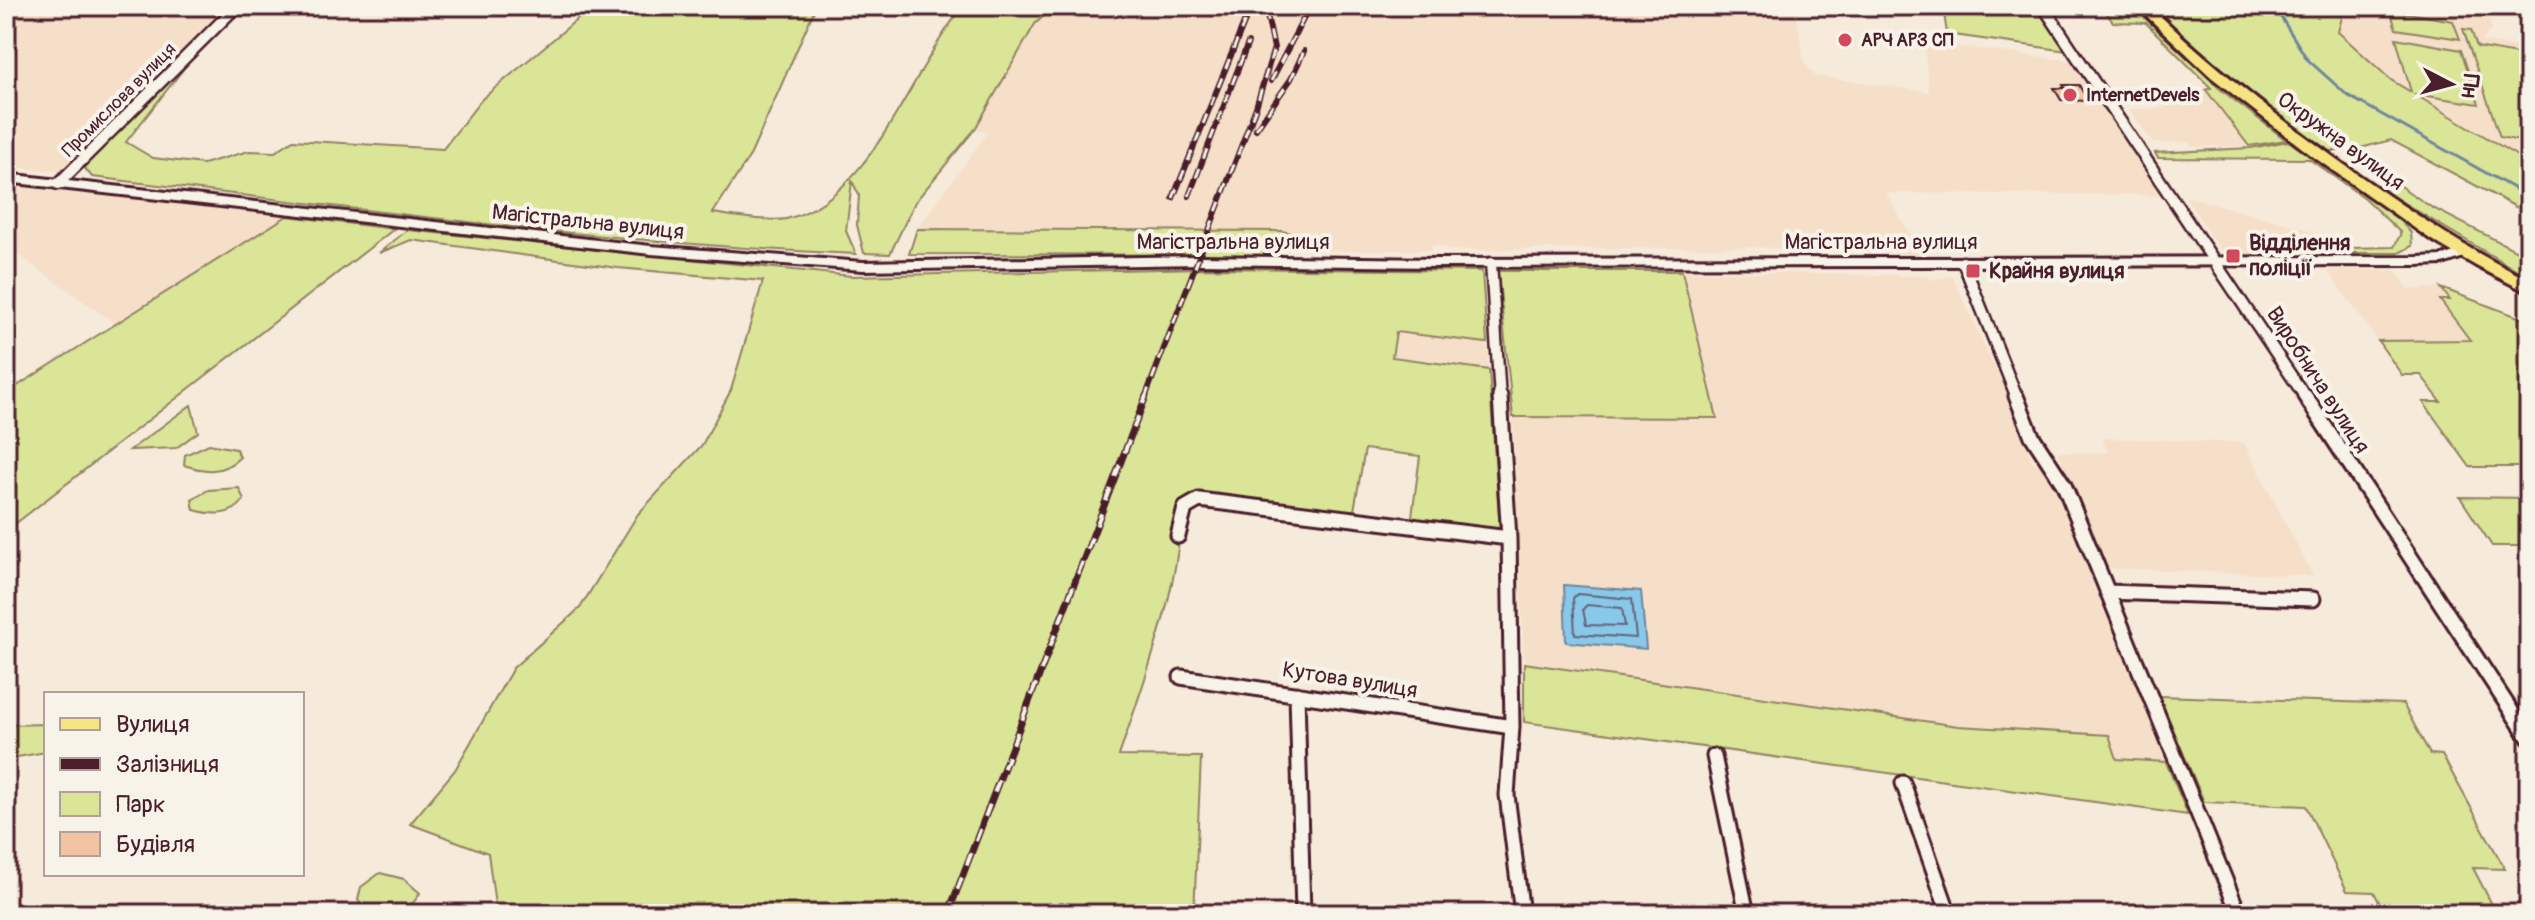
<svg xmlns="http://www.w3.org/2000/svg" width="2535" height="920" font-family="Pangolin,sans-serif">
<rect width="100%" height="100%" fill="#f6eada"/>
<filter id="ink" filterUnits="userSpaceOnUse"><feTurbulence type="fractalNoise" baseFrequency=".0125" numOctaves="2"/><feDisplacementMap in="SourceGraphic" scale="16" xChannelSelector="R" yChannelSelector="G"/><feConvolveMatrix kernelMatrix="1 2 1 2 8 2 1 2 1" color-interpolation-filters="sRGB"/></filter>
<g filter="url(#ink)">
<!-- built -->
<path fill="#f5dfc9" d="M 6,6 L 228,6 L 61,172 L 6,166 Z
M 1055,6 L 1795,6 L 1804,62 L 1815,76 L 1929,92 L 1924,42 L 2073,61 L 2164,195 L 1886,193 L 1922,255 L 1754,247 L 1446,250 L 1445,246 L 1431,246 L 1431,250 L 1324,251 L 1315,241 L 1317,236 L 1282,231 L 917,229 L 988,132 L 975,129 L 1035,24 Z
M 2345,6 L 2484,6 L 2492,28 L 2482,41 L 2529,49 L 2529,163 L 2391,80 L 2338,32 Z
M 2206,90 L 2249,146 L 2193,147 L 2188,142 L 2153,143 L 2129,109 L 2164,108 L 2152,91 Z
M 6,184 L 287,216 L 117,325 L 6,246 Z
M 2185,196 L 2299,227 L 2347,248 L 2350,253 L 2229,254 L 2219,249 Z
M 2327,270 L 2395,270 L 2409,289 L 2441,288 L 2529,321 L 2529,378 L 2444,340 L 2378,341 Z
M 1682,271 L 1927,276 L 1930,280 L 1952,276 L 2007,393 L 2033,463 L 2045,463 L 2058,484 L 2166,762 L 2117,759 L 2108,735 L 1958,726 L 1524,663 L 1513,417 L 1716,418 Z
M 1396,332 L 1487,343 L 1489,370 L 1392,357 Z
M 2102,438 L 2244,443 L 2313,576 L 2105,568 L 2058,452 L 2108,453 Z"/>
<!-- green -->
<path fill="#dae598" stroke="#928262" stroke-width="2" d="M 593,6 L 816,6 L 751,154 L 713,213 C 730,216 771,222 786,219 C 872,200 912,66 964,6 L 1055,6 L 1035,24 L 975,129 L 915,202 L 890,254 L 864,253 L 857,225 L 859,195 L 852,181 L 846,231 L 856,254 C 601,243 346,207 92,177 L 83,166 L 189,62 L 126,142 L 153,158 L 203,164 L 249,151 L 275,152 L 293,140 L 443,149 L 482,99 Z
M 1943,6 L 2038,6 L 2067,51 L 1947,34 Z
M 2101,6 L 2132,6 L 2220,89 L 2286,140 L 2249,146 L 2206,90 L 2211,88 L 2146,23 L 2113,22 Z
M 2154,6 L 2345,6 L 2338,32 L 2391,80 L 2411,92 L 2396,38 L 2461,50 L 2479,104 L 2414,94 L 2529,163 L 2529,214 L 2391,140 L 2349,151 L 2324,151 L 2215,67 Z
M 2390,10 L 2453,21 L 2460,39 L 2396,29 Z
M 2463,29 L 2471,30 L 2477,47 L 2529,56 L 2529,143 L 2500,137 Z
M 2288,141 L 2397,217 L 2411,233 L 2412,246 L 2399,253 L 2350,253 L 2347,248 L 2394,247 L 2401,233 L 2364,198 L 2309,159 L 2158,158 L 2155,153 L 2251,148 Z
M 2397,184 L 2431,207 L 2529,257 L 2529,278 L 2382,190 Z
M 287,216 L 394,229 L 6,531 L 6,393 Z
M 917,229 L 1282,231 L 1296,234 L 1272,255 L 909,254 Z
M 407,230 L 852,276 L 1203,268 L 1482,271 L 1487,343 L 1396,332 L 1392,357 L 1489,370 L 1500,533 L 1411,524 L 1420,456 L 1365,449 L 1353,516 L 1199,496 L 1180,506 C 1184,578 1142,686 1119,756 L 1201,757 L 1194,914 L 492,914 L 495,905 L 488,853 L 410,824 L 455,770 L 513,668 L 580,608 L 638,514 L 702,445 L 731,390 L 763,281 L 618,268 L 411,240 L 379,253 Z
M 1498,271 L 1682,271 L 1717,418 L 1513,417 Z
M 2441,288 L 2529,321 L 2529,467 L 2470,467 L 2423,402 L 2441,402 L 2421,375 L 2402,375 L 2378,341 L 2470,340 L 2440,300 L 2450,300 Z
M 191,405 L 198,432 L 176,448 L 130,450 Z
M 209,444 L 236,449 L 240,457 C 223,474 205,472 184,465 L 185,455 Z
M 239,488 L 244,500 C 232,517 212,515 194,510 L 192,500 L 208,490 Z
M 2460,497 L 2529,498 L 2529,562 L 2519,546 L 2492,546 Z
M 1524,663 L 1958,726 L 2109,735 L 2117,759 L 2166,762 L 2188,815 L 1524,722 Z
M 2159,696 L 2403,704 L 2430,754 L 2442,755 L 2505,869 L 2473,868 L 2497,914 L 2385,914 L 2374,892 L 2347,891 L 2306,806 L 2204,802 Z
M 46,724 L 46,752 L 6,759 L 6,725 Z
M 380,873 L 404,879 L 420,893 C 407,916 390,917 366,912 L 358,900 L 361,887 Z"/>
<!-- water -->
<path fill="#88c9e9" stroke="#6f859d" stroke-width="2" d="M 1564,585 L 1641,591 L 1646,649 L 1566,642 Z"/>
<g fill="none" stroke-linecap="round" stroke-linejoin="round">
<!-- shore -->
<path stroke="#636377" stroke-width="2" d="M 1577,594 L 1632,599 L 1636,638 L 1575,634 L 1573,598 Z
M 1587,605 L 1622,608 L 1625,626 L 1586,625 L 1583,609 Z"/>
<!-- stream -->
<path stroke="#6f859d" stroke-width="3" d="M 2274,6 L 2307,59 L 2347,95 L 2529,197"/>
</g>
<!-- building -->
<path fill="#f2c4a1" stroke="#4a1f2b" stroke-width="2" d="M 2063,85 L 2079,85 L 2088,101 L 2061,100 L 2054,88 L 2065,88 Z"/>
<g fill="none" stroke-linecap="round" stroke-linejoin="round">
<defs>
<path id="minor-far1" d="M 2043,6 L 2306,398
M 58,184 L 237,6
M 1963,262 L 2017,398
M 1491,263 L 1500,398"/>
<path id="minor" d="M 1500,396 L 1509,538 L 1512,727 L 1507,795 L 1522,914
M 2016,396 L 2032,436 L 2064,485 L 2239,914
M 2305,396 L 2529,738
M 1178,536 L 1185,508 L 1199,500 L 1509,538
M 2107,592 L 2313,599
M 1181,677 L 1512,727
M 1297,694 L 1303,914
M 1714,756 L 1747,914
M 1903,783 L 1949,914"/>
<path id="tertiary" d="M 6,174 L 651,246 L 863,262 L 1198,256 L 1438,259 L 2417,257 L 2442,256 L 2463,249 L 2469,253 L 2467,256 L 2443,264 L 2417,265 L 1438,267 L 1198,264 L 863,270 L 651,254 L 6,182 Z"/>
<path id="primary" d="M 2136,6 L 2150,6 C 2213,68 2282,120 2353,171 C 2410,211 2467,250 2529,280 L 2529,293 L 2476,266 L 2430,239 L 2315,158 L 2211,77 Z"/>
</defs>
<!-- minor-far1 casing -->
<use href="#minor-far1" stroke="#4a1f2b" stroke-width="15"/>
<!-- minor casing -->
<use href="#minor" stroke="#4a1f2b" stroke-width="19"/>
<!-- tertiary casing -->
<use href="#tertiary" stroke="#4a1f2b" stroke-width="6"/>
<!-- primary casing -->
<use href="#primary" stroke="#4a1f2b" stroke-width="6"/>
<!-- minor-far1 -->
<use href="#minor-far1" stroke="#f7f3e8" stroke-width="10"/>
<!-- minor -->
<use href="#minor" stroke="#f7f3e8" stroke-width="13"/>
<!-- tertiary -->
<use href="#tertiary" fill="#f7f3e8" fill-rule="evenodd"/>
<!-- primary -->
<use href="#primary" fill="#f6e381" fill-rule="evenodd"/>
<defs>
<path id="rail-far1" d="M 6,13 L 20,8
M 1271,81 L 1310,6
M 1256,129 L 1291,79 L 1304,51
M 1189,196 L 1248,43
M 1173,198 L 1251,6
M 1145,398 L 1256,107 L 1274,48 L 1265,6"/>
<path id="rail" d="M 948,914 L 1146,396"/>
</defs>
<!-- rail-far1 casing -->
<use href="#rail-far1" stroke="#4a1f2b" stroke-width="6"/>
<!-- rail casing -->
<use href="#rail" stroke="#4a1f2b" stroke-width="7"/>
<!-- rail-far1 -->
<use href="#rail-far1" stroke="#f7f3e8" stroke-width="3" stroke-dasharray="10" stroke-linecap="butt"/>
<!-- rail -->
<use href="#rail" stroke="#f7f3e8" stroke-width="4" stroke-dasharray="13" stroke-linecap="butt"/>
</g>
</g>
<!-- markers -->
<g fill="#d1495b" stroke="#f7f3e8" stroke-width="3">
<circle cx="1845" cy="40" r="8"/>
<circle cx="2070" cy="95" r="8"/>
<rect x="2225" y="248" width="16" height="16" rx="4"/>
<rect x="1965" y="263" width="16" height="16" rx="4"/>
</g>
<g text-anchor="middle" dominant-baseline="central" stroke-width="8" stroke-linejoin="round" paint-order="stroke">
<!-- far-poi labels -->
<g font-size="18" font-weight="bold" fill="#4a1f2b" stroke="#f7f3e8" text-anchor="start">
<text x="1861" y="40">АРЧ АРЗ СП</text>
<text x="2086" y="95">InternetDevels</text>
</g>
<!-- far-street labels -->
<g font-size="18" fill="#4a1f2b" stroke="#f7f3e8">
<text transform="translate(119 100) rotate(-45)">Промислова вулиця</text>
</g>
<!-- street labels -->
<g font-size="22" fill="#4a1f2b" stroke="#f7f3e8">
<text transform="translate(2341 141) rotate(36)">Окружна вулиця</text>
<text transform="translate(588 222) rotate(6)">Магістральна вулиця</text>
<text x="1233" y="242">Магістральна вулиця</text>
<text x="1881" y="242">Магістральна вулиця</text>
<text transform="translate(2318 380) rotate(57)">Виробнича вулиця</text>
<text transform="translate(1350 680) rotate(9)">Кутова вулиця</text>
</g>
<!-- poi labels -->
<g font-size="22" font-weight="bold" fill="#4a1f2b" stroke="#f7f3e8" text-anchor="start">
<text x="2249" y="243">Відділення<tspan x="2249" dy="25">поліції</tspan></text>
<text x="1989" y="271">Крайня вулиця</text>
</g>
</g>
<!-- margin -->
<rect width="2535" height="920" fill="none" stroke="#f7f3e8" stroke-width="32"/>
<rect x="16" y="16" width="2503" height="888" fill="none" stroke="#4a1f2b" stroke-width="3" filter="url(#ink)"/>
<!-- legend -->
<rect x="44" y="692" width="260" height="184" fill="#f7f3e8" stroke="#b29e9c" stroke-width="2"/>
<rect x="60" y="718" width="40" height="12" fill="#f6e381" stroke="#b29e9c" stroke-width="2"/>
<text x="116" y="732" font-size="24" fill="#4a1f2b">Вулиця</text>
<rect x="60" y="758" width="40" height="12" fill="#4a1f2b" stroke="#b29e9c" stroke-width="2"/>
<text x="116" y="772" font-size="24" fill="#4a1f2b">Залізниця</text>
<rect x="60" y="792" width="40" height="24" fill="#dae598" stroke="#b29e9c" stroke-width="2"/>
<text x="116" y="812" font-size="24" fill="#4a1f2b">Парк</text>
<rect x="60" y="832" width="40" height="24" fill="#f2c4a1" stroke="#b29e9c" stroke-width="2"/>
<text x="116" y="852" font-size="24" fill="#4a1f2b">Будівля</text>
<!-- north arrow -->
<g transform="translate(2451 84) rotate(96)" stroke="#f7f3e8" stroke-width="6" paint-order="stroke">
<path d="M0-6L14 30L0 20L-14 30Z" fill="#4a1f2b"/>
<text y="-12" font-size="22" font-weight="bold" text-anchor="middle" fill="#4a1f2b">Пн</text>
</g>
</svg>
